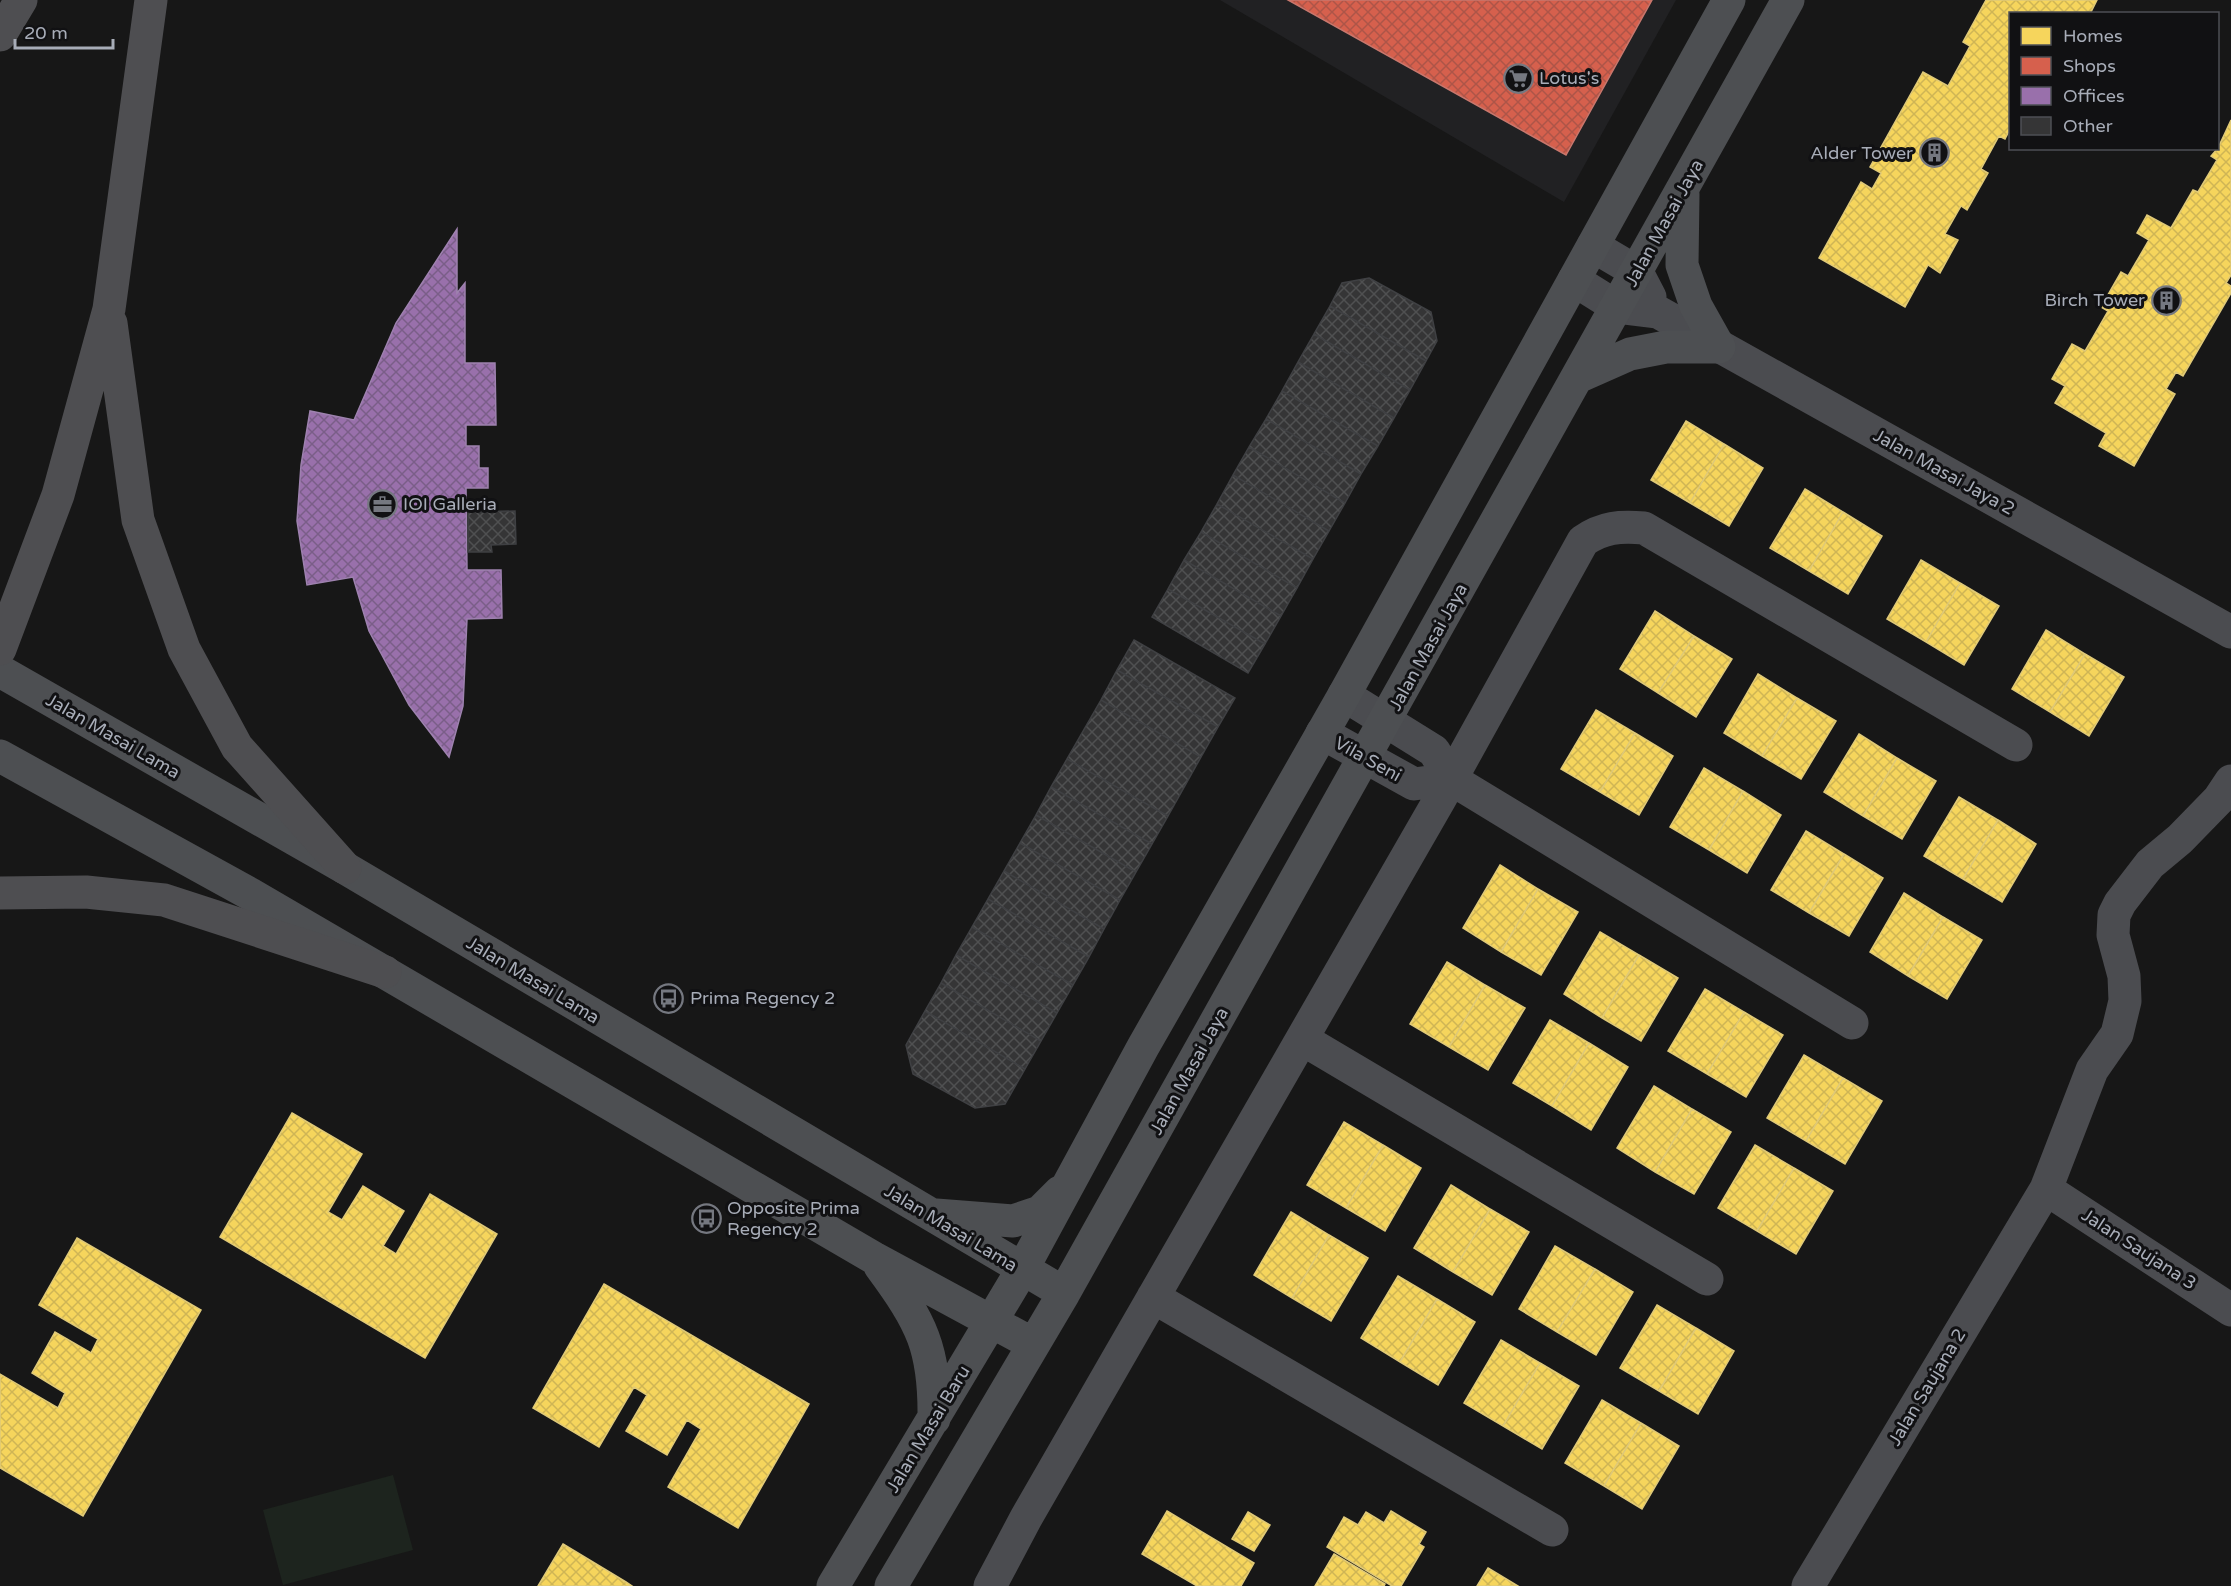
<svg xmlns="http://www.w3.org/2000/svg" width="2231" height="1586" font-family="'Varela Round',sans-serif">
<defs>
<pattern id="homes-cross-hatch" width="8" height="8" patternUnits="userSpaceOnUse" patternTransform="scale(1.5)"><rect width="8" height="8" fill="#f6d55c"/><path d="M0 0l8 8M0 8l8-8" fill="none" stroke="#cfb555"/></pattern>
<pattern id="shops-cross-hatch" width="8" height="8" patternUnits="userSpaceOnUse" patternTransform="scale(1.5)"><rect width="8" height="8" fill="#d6604d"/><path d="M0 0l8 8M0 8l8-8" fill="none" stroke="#ad5548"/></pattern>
<pattern id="offices-cross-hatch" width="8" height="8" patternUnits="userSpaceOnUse" patternTransform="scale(1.5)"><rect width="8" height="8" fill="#9970ab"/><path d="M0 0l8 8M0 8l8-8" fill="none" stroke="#7a5e88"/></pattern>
<pattern id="building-cross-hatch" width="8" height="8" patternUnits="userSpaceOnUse" patternTransform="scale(1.5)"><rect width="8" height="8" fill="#353536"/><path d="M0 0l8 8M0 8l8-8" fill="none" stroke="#4f5051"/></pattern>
</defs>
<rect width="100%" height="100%" fill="#171717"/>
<!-- built -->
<path fill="#212123" d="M 1220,0 L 1676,0 L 1564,202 Z"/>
<!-- grass -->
<path fill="#1d241e" d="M 393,1475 L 413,1550 L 283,1585 L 263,1510 Z"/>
<!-- homes -->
<path fill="url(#homes-cross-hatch)" stroke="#dfc978" stroke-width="1.5" d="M 1986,0 L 2097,0 L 2090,14 L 2010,14 L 2010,129 L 2005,139 L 1999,136 L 1981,169 L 1988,173 L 1967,210 L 1961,206 L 1945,234 L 1958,240 L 1940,273 L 1928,265 L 1905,307 L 1819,258 L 1861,182 L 1872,189 L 1881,173 L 1870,167 L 1923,72 L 1948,86 L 1970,46 L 1963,42 Z
M 2231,120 L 2231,275 L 2226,283 L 2231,286 L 2231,293 L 2183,376 L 2176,372 L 2166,389 L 2175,394 L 2134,466 L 2099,446 L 2106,433 L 2055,403 L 2065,386 L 2052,379 L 2072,344 L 2085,351 L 2108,311 L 2101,307 L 2121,272 L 2128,276 L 2149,240 L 2137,233 L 2147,215 L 2171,228 L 2193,190 L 2198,192 L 2217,160 L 2211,156 L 2218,148 Z
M 1686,421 L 1724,444 L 1690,503 L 1651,480 Z
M 1724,444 L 1763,468 L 1729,526 L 1690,503 Z
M 1805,489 L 1843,512 L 1809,571 L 1770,548 Z
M 1843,512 L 1882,536 L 1848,594 L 1809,571 Z
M 1921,560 L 1960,583 L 1926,642 L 1887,619 Z
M 1960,583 L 1999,606 L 1964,665 L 1926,642 Z
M 1655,611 L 1694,636 L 1658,693 L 1620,669 Z
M 2046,630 L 2085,654 L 2050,712 L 2012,689 Z
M 1694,636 L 1732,659 L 1696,717 L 1658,693 Z
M 2085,654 L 2124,677 L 2089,736 L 2050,712 Z
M 1758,674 L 1797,698 L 1762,756 L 1724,733 Z
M 1797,698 L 1836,721 L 1801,779 L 1762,756 Z
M 1596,710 L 1635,733 L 1600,792 L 1561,769 Z
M 1635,733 L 1673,756 L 1639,815 L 1600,792 Z
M 1859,734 L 1897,758 L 1863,816 L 1824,792 Z
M 1897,758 L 1936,781 L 1902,839 L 1863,816 Z
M 1704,768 L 1743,791 L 1709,850 L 1670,827 Z
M 1743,791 L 1781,815 L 1747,873 L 1709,850 Z
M 1959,797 L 1998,820 L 1963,879 L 1924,856 Z
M 1998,820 L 2036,844 L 2002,902 L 1963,879 Z
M 1806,831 L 1844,854 L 1809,913 L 1771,890 Z
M 1844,854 L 1883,878 L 1849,936 L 1809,913 Z
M 1500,865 L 1538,889 L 1501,952 L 1463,928 Z
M 1538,889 L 1578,912 L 1541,975 L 1501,952 Z
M 1904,893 L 1943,917 L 1908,976 L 1870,952 Z
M 1943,917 L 1982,940 L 1947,999 L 1908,976 Z
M 1600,932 L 1639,955 L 1602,1018 L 1564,994 Z
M 1639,955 L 1678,978 L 1641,1041 L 1602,1018 Z
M 1447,962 L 1485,985 L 1449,1047 L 1410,1024 Z
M 1485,985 L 1525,1008 L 1488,1070 L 1449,1047 Z
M 1705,989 L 1744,1012 L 1707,1074 L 1668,1051 Z
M 1744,1012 L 1783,1035 L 1746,1097 L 1707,1074 Z
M 1550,1020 L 1589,1043 L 1552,1106 L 1513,1083 Z
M 1589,1043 L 1628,1067 L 1591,1130 L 1552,1106 Z
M 1804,1055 L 1843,1078 L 1806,1141 L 1767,1118 Z
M 1843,1078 L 1882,1101 L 1845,1164 L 1806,1141 Z
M 1654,1086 L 1692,1109 L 1655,1172 L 1617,1148 Z
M 1692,1109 L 1731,1132 L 1694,1194 L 1655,1172 Z
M 292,1113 L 362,1154 L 328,1212 L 342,1220 L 363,1186 L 404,1211 L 383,1246 L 396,1254 L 430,1194 L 497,1234 L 425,1358 L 220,1237 Z
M 1344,1122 L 1383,1145 L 1346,1208 L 1307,1185 Z
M 1383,1145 L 1421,1168 L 1385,1231 L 1346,1208 Z
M 1755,1145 L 1794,1168 L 1757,1231 L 1718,1208 Z
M 1794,1168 L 1833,1191 L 1796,1254 L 1757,1231 Z
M 1451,1185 L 1490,1209 L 1453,1272 L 1414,1248 Z
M 1490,1209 L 1529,1232 L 1492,1295 L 1453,1272 Z
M 1291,1212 L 1329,1235 L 1292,1298 L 1254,1275 Z
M 1329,1235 L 1368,1258 L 1331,1321 L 1292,1298 Z
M 77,1238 L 201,1310 L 83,1516 L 0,1468 L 0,1374 L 58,1408 L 65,1393 L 32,1373 L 55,1332 L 91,1353 L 98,1339 L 39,1305 Z
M 1555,1246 L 1595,1269 L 1557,1332 L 1519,1309 Z
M 1595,1269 L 1633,1292 L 1596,1355 L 1557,1332 Z
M 1398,1276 L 1437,1299 L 1400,1362 L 1361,1338 Z
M 604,1284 L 809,1404 L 738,1528 L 668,1487 L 701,1429 L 687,1420 L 667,1455 L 626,1431 L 647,1395 L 634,1387 L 599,1447 L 533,1408 Z
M 1437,1299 L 1475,1322 L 1438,1385 L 1400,1362 Z
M 1657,1305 L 1696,1328 L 1659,1391 L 1620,1368 Z
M 1696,1328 L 1734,1351 L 1698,1414 L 1659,1391 Z
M 1501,1340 L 1540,1363 L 1503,1426 L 1464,1403 Z
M 1540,1363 L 1579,1386 L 1542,1449 L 1503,1426 Z
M 1602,1400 L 1641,1423 L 1604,1486 L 1565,1463 Z
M 1641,1423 L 1679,1446 L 1642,1509 L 1604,1486 Z
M 1167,1511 L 1254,1563 L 1241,1586 L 1197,1586 L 1142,1554 Z
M 1391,1511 L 1426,1532 L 1419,1544 L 1424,1547 L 1401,1586 L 1392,1586 L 1327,1547 L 1344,1517 L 1358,1525 L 1366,1512 L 1384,1523 Z
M 1248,1512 L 1270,1525 L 1254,1551 L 1232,1539 Z
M 563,1544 L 626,1582 L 632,1586 L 538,1586 Z
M 1334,1554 L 1385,1584 L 1384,1586 L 1315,1586 Z
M 1488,1568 L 1518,1586 L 1477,1586 Z"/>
<!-- shops -->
<path fill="url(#shops-cross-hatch)" stroke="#c8776d" stroke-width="1.5" d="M 1288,0 L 1652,0 L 1566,155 Z"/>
<!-- offices -->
<path fill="url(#offices-cross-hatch)" stroke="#9e82af" stroke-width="1.5" d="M 457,229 L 457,293 L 465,283 L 465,363 L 495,363 L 496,425 L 466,425 L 466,446 L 479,446 L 479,468 L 488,468 L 488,488 L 466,488 L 467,570 L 501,570 L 502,618 L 467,619 L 463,706 L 449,757 L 409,705 L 369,631 L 353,577 L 307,585 L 297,521 L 301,465 L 310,411 L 354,420 L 396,323 Z"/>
<!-- building -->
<path fill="url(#building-cross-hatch)" stroke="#3f4043" stroke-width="1.5" d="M 1369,278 L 1431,312 L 1437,341 L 1426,361 L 1330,306 L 1342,283 Z
M 1330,306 L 1426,361 L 1410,390 L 1314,334 Z
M 1314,334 L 1410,390 L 1394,418 L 1298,362 Z
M 1298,362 L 1394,418 L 1378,446 L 1282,391 Z
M 1282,391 L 1378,446 L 1361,474 L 1266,419 Z
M 1266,419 L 1361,474 L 1345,503 L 1249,447 Z
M 1249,447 L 1345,503 L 1329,531 L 1233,475 Z
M 1233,475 L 1329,531 L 1313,559 L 1217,504 Z
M 1217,504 L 1313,559 L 1297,588 L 1201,532 Z
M 515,511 L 516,544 L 491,545 L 492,552 L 468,552 L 468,512 Z
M 1201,532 L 1297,588 L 1281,616 L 1184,560 Z
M 1184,560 L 1281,616 L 1265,644 L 1168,589 Z
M 1168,589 L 1265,644 L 1248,673 L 1152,617 Z
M 1134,640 L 1235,698 L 1218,727 L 1117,670 Z
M 1117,670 L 1218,727 L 1201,757 L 1101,700 Z
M 1101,700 L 1201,757 L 1168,816 L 1067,759 Z
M 1067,759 L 1168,816 L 1152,844 L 1051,787 Z
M 1051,787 L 1152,844 L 1136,872 L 1036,815 Z
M 1036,815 L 1136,872 L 1120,900 L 1020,843 Z
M 1020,843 L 1120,900 L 1104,929 L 1004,871 Z
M 1004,871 L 1104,929 L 1089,957 L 988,899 Z
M 988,899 L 1089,957 L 1073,985 L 972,927 Z
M 972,927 L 1073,985 L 1057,1013 L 956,955 Z
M 956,955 L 1057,1013 L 1041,1041 L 941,983 Z
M 941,983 L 1041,1041 L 1025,1069 L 925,1011 Z
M 925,1011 L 1025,1069 L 1005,1104 L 975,1108 L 913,1074 L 906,1045 Z"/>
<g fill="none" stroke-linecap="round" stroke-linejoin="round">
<!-- minor -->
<path stroke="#4b4c50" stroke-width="33" d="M 1593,246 L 1637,272 L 1650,297
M 1574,280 L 1617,307 L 1658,312 L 2231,632
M 1344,695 L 1434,751 L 1451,779 L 1852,1023
M 1322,733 L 1414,784 L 1451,779
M 1302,1039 L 1707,1279
M 2046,1189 L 2231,1310
M 1153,1297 L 1552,1530
M 990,1586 L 1026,1518 L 1440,799 L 1583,541 C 1603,527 1620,526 1644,528 L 2016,745
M 1808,1586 L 2046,1189 L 2092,1070 L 2117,1034 L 2125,1001 L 2124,976 L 2113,935 L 2114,915 L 2120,903 L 2150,864 L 2180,839 L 2219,799 L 2231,781"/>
<!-- major -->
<path stroke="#4d4f52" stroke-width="33" d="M 1578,377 L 1630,354 L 1666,347 L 1719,347 L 1696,306 L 1682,265 L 1683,194
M 0,671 L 345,868 L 1064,1293
M 0,756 L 252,895 L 874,1258 L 1033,1344
M 936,1215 L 1013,1221 L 1040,1212 L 1060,1192
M 880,1266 C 922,1323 935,1348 934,1419
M 833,1586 L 1022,1270 L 1143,1047 L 1344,695 L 1729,0
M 891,1586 L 1064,1293 L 1788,0"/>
<!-- highway -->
<path stroke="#4e4e51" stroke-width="33" d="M 0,35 L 21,0
M 111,323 L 138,520 L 184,649 L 237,747 L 345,868
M 0,649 L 58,495 L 109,309 L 151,0
M 0,893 L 86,892 L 164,900 L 385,972"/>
</g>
<!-- icons -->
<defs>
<symbol id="supermarket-ring" viewBox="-11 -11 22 22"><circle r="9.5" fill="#111113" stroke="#757880" stroke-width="1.5"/><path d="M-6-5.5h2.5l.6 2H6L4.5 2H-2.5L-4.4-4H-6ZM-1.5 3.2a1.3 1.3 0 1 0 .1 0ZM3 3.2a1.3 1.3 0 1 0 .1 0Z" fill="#757880"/></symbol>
<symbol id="building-ring" viewBox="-11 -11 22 22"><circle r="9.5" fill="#111113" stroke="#757880" stroke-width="1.5"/><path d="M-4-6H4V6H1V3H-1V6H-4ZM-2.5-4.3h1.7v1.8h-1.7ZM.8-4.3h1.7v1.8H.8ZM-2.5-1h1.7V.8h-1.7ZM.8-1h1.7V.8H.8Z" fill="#757880"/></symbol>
<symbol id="office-ring" viewBox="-11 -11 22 22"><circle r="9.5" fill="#111113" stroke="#757880" stroke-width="1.5"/><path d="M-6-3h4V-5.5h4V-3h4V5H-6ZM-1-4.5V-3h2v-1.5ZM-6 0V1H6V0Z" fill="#757880"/></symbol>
<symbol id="bus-ring" viewBox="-11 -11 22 22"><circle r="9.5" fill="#111113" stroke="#757880" stroke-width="1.5"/><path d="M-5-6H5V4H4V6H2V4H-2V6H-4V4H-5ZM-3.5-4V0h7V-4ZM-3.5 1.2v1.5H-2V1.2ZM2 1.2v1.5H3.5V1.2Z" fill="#757880"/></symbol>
</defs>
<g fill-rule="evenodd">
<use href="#supermarket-ring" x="1502" y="62" width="33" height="33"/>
<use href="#building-ring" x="1918" y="136" width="33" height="33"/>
<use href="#building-ring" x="2150" y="284" width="33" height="33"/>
<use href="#office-ring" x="366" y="488" width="33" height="33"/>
<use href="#bus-ring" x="652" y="982" width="33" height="33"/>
<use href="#bus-ring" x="690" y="1202" width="33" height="33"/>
</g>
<g text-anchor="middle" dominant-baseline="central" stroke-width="6" stroke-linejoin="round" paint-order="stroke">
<!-- poi labels -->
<g font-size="18" fill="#a8adb8" stroke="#111113" text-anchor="start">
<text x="1539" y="78">Lotus's</text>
<text x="1913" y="153" text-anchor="end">Alder Tower</text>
<text x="2145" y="300" text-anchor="end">Birch Tower</text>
<text x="403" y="504">IOI Galleria</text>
<text x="690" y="998">Prima Regency 2</text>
<text x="727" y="1208">Opposite Prima<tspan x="727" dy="21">Regency 2</tspan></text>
</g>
<!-- street labels -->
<g font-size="18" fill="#a8adb8" stroke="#111113">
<text transform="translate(1664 223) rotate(-61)">Jalan Masai Jaya</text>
<text transform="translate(1944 472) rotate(29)">Jalan Masai Jaya 2</text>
<text transform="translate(1428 647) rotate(-61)">Jalan Masai Jaya</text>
<text transform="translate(113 736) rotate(30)">Jalan Masai Lama</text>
<text transform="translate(1368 759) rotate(29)">Vila Seni</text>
<text transform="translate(533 980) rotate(31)">Jalan Masai Lama</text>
<text transform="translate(1189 1071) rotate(-61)">Jalan Masai Jaya</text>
<text transform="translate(951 1228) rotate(31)">Jalan Masai Lama</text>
<text transform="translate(2139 1249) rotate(33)">Jalan Saujana 3</text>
<text transform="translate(1927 1387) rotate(-59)">Jalan Saujana 2</text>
<text transform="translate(928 1429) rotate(-59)">Jalan Masai Baru</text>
</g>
</g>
<!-- legend -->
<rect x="2009" y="12" width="210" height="138" fill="#111113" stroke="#4d4f55" stroke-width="1.5"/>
<rect x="2021" y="27" width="30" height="18" fill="#f6d55c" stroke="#4d4f55" stroke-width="1.5"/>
<text x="2063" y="42" font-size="18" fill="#a8adb8">Homes</text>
<rect x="2021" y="57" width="30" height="18" fill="#d6604d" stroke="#4d4f55" stroke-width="1.5"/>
<text x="2063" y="72" font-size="18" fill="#a8adb8">Shops</text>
<rect x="2021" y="87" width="30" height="18" fill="#9970ab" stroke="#4d4f55" stroke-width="1.5"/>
<text x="2063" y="102" font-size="18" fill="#a8adb8">Offices</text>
<rect x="2021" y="117" width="30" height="18" fill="#353536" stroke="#4d4f55" stroke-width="1.5"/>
<text x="2063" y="132" font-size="18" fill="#a8adb8">Other</text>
<!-- scale -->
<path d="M15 39v9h98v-9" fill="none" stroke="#a8adb8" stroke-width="3"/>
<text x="24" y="39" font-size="18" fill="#a8adb8" stroke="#111113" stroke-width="4.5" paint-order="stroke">20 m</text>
</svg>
